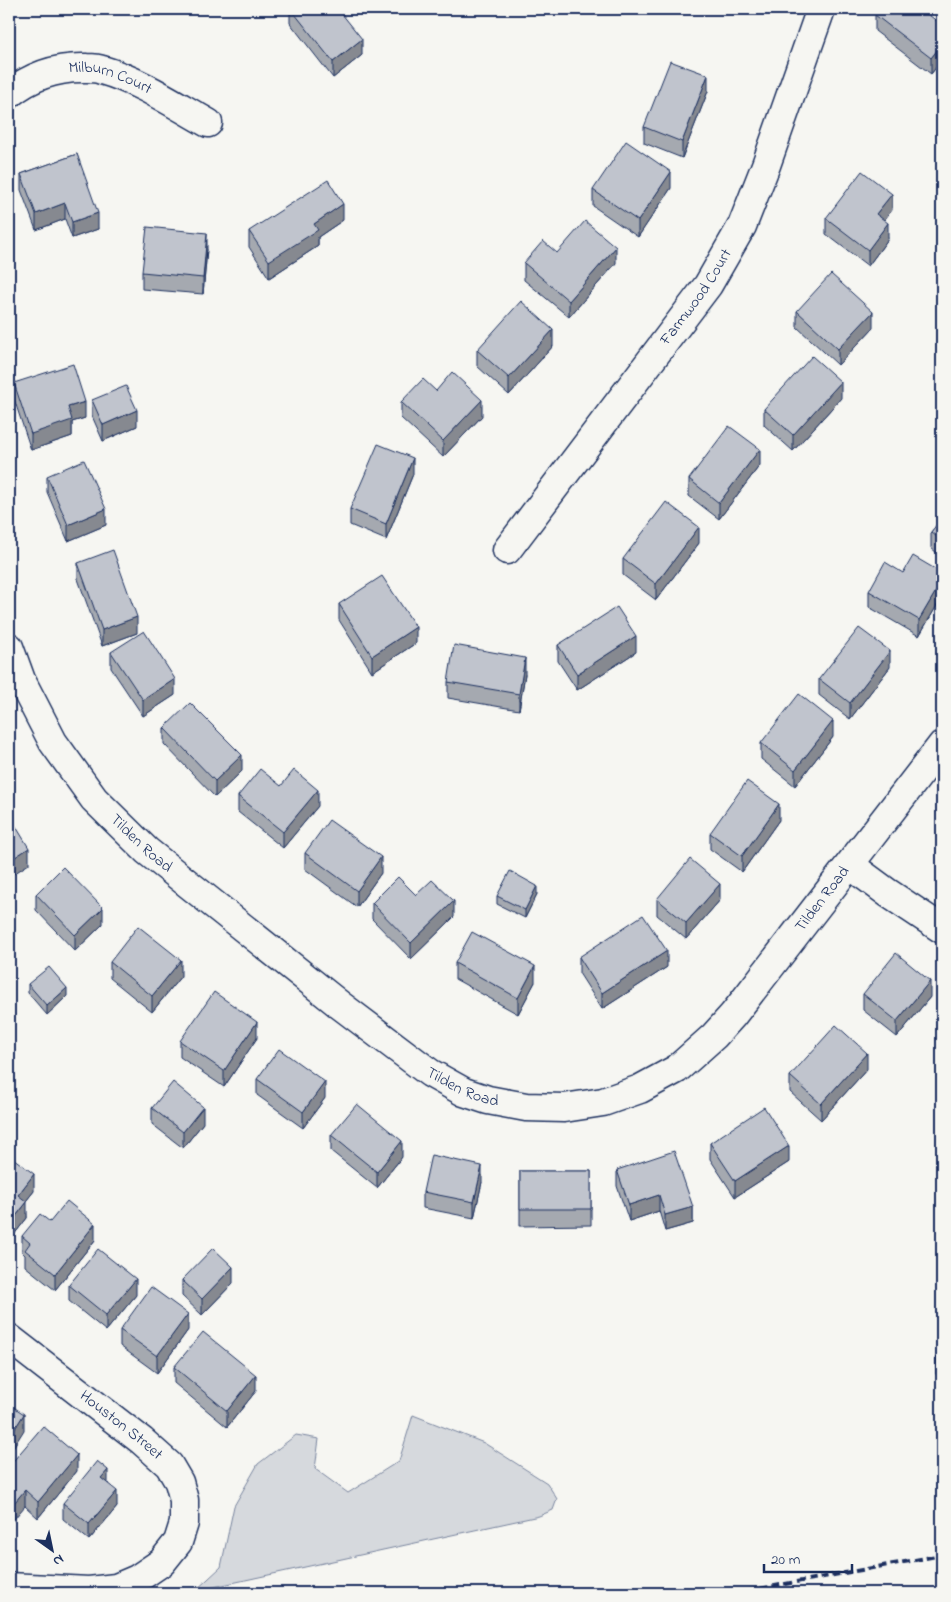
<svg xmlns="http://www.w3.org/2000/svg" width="951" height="1602" font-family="'Indie Flower',sans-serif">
<rect width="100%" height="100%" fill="#f6f6f2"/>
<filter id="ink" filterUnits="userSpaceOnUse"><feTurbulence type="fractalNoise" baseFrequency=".02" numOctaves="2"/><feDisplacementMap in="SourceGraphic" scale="10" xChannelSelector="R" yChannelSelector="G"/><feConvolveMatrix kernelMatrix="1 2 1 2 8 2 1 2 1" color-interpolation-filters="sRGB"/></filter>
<g filter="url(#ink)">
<!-- green -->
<path fill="#d6d9dd" stroke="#78849e" d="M 413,1415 L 484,1443 L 547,1483 L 557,1499 L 553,1510 L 539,1516 L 195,1591 L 221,1567 L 234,1506 L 258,1464 L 296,1435 L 319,1439 L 315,1469 L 348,1493 L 399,1461 Z"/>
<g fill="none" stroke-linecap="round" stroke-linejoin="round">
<defs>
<g id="minor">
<path id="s1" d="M 9,94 C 31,76 58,67 87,68 C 92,68 97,68 102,70 C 140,81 174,104 208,123"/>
<path id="s2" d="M 507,550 L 708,285 L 742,226 L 766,165 L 821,9"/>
<path id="s3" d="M 9,647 L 21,680 L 53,742 L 94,799 L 147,851 L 340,1005 L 430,1073 L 464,1092 L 488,1100 L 526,1107 L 564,1108 L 603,1102 L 640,1089 L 677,1069 L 714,1036 L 733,1015 L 942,745"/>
<path d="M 850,865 L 888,893 L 942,929"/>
<path id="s4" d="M 9,1338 L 142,1441 L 169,1465 L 179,1482 L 184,1500 L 184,1523 L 178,1542 L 162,1562 L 137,1579 L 116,1588 L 89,1591 L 9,1587"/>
</g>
</defs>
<!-- minor casing -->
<use href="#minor" stroke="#1b2f5e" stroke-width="31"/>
<!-- minor -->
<use href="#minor" stroke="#f6f6f2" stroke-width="28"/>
<!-- rail -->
<path stroke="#1b2f5e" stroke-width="4" stroke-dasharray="8 4" stroke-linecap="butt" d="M 737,1593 L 942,1555"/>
</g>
<!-- wall -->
<path fill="#a5a9b0" stroke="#1b2f5e" d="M 290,9 L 338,9 L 362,55 L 333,78 L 290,23 Z
M 749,9 L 758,9 L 757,12 Z
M 875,15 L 942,25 L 942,60 L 931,74 L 875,31 Z
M 708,91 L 682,158 L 644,143 L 644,127 Z
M 77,154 L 98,229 L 72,238 L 65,219 L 36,230 L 21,190 L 21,174 Z
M 671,188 L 638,237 L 593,206 L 593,190 Z
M 892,210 L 884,220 L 888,239 L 868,266 L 826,234 L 826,218 Z
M 343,220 L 318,237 L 318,246 L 269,278 L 249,247 L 249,231 Z
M 207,249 L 203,294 L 142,289 L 142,272 Z
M 557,253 L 616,263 L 569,317 L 524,280 L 524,263 Z
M 797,311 L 873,328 L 838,365 L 797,327 Z
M 553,346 L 509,395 L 477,366 L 477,350 Z
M 14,383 L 85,418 L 72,422 L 72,436 L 31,450 L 14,399 Z
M 436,391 L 482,416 L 443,457 L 401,418 L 401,402 Z
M 841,398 L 793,451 L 764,425 L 764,409 Z
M 92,400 L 137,426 L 103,441 L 92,416 Z
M 760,465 L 719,519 L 689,496 L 689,479 Z
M 413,474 L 386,540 L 350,525 L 350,509 Z
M 47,476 L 106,525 L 68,541 L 47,492 Z
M 942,518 L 942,557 L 931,548 L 931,532 Z
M 699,543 L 656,600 L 623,575 L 623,559 Z
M 78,563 L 137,633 L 102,646 L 78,579 Z
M 903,573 L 942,573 L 942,597 L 919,636 L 869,607 L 869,591 Z
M 339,604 L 416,643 L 372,672 L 339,620 Z
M 558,645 L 636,652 L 577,690 L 558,661 Z
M 111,652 L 175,695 L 143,716 L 111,668 Z
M 890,667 L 850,719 L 819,695 L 819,679 Z
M 525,674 L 519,710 L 448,698 L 448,682 Z
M 164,728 L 242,771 L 215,797 L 164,744 Z
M 833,737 L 795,786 L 761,759 L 761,743 Z
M 281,786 L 318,806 L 283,848 L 238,812 L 238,796 Z
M 779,820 L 742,872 L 710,849 L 710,833 Z
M 305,853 L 381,873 L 357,907 L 305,869 Z
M 36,894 L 103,924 L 75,951 L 36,910 Z
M 537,894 L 525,918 L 497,904 L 497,896 Z
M 416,895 L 454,917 L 411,959 L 372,919 L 372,903 Z
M 657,899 L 720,900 L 686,939 L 657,915 Z
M 579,957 L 667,967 L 602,1009 L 579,973 Z
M 110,962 L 181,976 L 152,1012 L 110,978 Z
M 455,963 L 535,982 L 518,1014 L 455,979 Z
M 28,984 L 67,996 L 47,1015 L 28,993 Z
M 863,994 L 930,997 L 897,1037 L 863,1010 Z
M 257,1038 L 224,1087 L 180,1057 L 180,1041 Z
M 867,1069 L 821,1120 L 790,1092 L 790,1076 Z
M 257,1079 L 325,1098 L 303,1128 L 257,1095 Z
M 152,1108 L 203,1123 L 183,1148 L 152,1124 Z
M 331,1135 L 402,1157 L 377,1188 L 331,1151 Z
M 710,1143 L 789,1162 L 735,1197 L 710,1159 Z
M 9,1155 L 34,1191 L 26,1201 L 27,1218 L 9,1241 Z
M 617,1170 L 693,1207 L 693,1223 L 665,1231 L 659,1211 L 629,1221 L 617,1186 Z
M 520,1171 L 591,1171 L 591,1225 L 520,1226 Z
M 482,1182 L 474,1218 L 423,1208 L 423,1192 Z
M 50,1222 L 95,1240 L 55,1290 L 25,1266 L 25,1255 L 22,1252 L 22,1236 Z
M 182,1280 L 233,1283 L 202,1315 L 182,1296 Z
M 69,1285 L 136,1295 L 106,1331 L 69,1301 Z
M 120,1330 L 188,1330 L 157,1373 L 120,1346 Z
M 942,1354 L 942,1383 L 936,1374 L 936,1358 Z
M 174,1367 L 256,1391 L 227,1427 L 174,1383 Z
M 9,1466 L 77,1471 L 38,1518 L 25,1506 Z
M 108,1483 L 117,1507 L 89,1540 L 63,1519 L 63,1503 Z"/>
<!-- shaded-wall -->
<path fill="#868990" stroke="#1b2f5e" d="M 362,39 L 362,55 L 333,78 L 333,62 Z
M 942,44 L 942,60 L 931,74 L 931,58 Z
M 708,75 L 708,91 L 682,158 L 682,142 Z
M 671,172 L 671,188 L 638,237 L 638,221 Z
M 892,194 L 892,210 L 876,230 L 876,214 Z
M 65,203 L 65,219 L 36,230 L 36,214 Z
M 343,204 L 343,220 L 318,237 L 318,246 L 269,278 L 269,261 L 314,224 Z
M 98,213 L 98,229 L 72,238 L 72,222 Z
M 888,223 L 888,239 L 868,266 L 868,250 Z
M 207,233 L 207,249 L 203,294 L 203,278 Z
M 616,247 L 616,263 L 569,317 L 569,301 Z
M 873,312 L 873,328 L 838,365 L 838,349 Z
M 553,330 L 553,346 L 509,395 L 509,378 Z
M 841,382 L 841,398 L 793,451 L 793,435 Z
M 482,400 L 482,416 L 443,457 L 443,441 Z
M 85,402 L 85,418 L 72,422 L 72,436 L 31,450 L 31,434 L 68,407 Z
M 137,410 L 137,426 L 103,441 L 103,425 Z
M 760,449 L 760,465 L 719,519 L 719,503 Z
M 413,458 L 413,474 L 386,540 L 386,524 Z
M 106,509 L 106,525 L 68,541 L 68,525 Z
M 699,527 L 699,543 L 656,600 L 656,584 Z
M 942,581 L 942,597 L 919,636 L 919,620 Z
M 137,617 L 137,633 L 102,646 L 102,630 Z
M 416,627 L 416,643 L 372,672 L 372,656 Z
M 636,636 L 636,652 L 577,690 L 577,674 Z
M 890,651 L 890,667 L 850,719 L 850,703 Z
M 525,658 L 525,674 L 519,710 L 519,694 Z
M 175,679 L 175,695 L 143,716 L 143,700 Z
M 833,721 L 833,737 L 795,786 L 795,770 Z
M 242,755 L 242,771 L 215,797 L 215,781 Z
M 318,790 L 318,806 L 283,848 L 283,832 Z
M 779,804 L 779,820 L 742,872 L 742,856 Z
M 29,848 L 29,864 L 9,877 L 9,861 Z
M 381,857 L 381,873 L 357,907 L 357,891 Z
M 720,884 L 720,900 L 686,939 L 686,923 Z
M 537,886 L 537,894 L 525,918 L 525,910 Z
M 454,901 L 454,917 L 411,959 L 411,943 Z
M 103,908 L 103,924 L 75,951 L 75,935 Z
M 667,951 L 667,967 L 602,1009 L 602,993 Z
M 181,960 L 181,976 L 152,1012 L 152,996 Z
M 535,966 L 535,982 L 518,1014 L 518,998 Z
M 930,981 L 930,997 L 897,1037 L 897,1021 Z
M 67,988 L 67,996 L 47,1015 L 47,1006 Z
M 257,1022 L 257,1038 L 224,1087 L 224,1071 Z
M 867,1053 L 867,1069 L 821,1120 L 821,1104 Z
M 325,1082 L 325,1098 L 303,1128 L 303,1112 Z
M 203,1107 L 203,1123 L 183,1148 L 183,1132 Z
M 402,1141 L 402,1157 L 377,1188 L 377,1172 Z
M 789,1146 L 789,1162 L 735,1197 L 735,1181 Z
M 482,1166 L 482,1182 L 474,1218 L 474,1202 Z
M 34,1174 L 34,1191 L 18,1211 L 18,1195 Z
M 659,1195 L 659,1211 L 629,1221 L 629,1205 Z
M 27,1202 L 27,1218 L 9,1241 L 9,1225 Z
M 693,1207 L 693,1223 L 665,1231 L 665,1215 Z
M 95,1224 L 95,1240 L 55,1290 L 55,1274 Z
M 233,1267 L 233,1283 L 202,1315 L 202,1299 Z
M 136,1279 L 136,1295 L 106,1331 L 106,1315 Z
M 188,1314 L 188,1330 L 157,1373 L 157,1356 Z
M 256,1375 L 256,1391 L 227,1427 L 227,1411 Z
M 24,1414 L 24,1430 L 9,1454 L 9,1438 Z
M 77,1455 L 77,1471 L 38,1518 L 38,1502 Z
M 108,1470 L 108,1486 L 101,1478 Z
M 25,1490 L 25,1506 L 9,1525 L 9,1509 Z
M 117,1491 L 117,1507 L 89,1540 L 89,1524 Z"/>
<!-- building -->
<path fill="#c0c4cd" stroke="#1b2f5e" d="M 291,9 L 338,9 L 362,39 L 333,62 Z
M 880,9 L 921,9 L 942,25 L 942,44 L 931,58 L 875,15 Z
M 670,61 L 708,75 L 682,142 L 644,127 Z
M 626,141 L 671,172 L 638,221 L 593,190 Z
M 77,154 L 98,213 L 72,222 L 65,203 L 36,214 L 21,174 Z
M 862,171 L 892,194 L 876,214 L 888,223 L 868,250 L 826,218 Z
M 328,180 L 343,204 L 314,224 L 318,230 L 269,261 L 249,231 Z
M 585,221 L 616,247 L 569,301 L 524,263 L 543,241 L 557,253 Z
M 147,227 L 207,233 L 203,278 L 142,272 Z
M 831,274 L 873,312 L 838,349 L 797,311 Z
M 521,301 L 553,330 L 509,378 L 477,350 Z
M 812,356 L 841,382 L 793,435 L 764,409 Z
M 73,364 L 85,402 L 68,407 L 72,420 L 31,434 L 14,383 Z
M 452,372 L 482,400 L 443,441 L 401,402 L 423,379 L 436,391 Z
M 126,386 L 137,410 L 103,425 L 92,400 Z
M 729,426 L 760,449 L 719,503 L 689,479 Z
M 378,444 L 413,458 L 386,524 L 350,509 Z
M 84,460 L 106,509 L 68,525 L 47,476 Z
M 666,502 L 699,527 L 656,584 L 623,559 Z
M 942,518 L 942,541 L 931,532 Z
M 113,550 L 137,617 L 102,630 L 78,563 Z
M 913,556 L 942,573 L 942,581 L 919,620 L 869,591 L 885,562 L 903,573 Z
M 382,576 L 416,627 L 372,656 L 339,604 Z
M 617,607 L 636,636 L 577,674 L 558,645 Z
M 859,628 L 890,651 L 850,703 L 819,679 Z
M 144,631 L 175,679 L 143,700 L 111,652 Z
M 454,645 L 525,658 L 519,694 L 448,682 Z
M 799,694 L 833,721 L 795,770 L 761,743 Z
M 190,703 L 242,755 L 215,781 L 164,728 Z
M 260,769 L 281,786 L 294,770 L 318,790 L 283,832 L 238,796 Z
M 747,781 L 779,804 L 742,856 L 710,833 Z
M 9,815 L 29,848 L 9,861 Z
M 329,820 L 381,857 L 357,891 L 305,853 Z
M 690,859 L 720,884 L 686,923 L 657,899 Z
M 63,867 L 103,908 L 75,935 L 36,894 Z
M 510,871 L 537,886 L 525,910 L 497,896 Z
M 398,877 L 416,895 L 432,880 L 454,901 L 411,943 L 372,903 Z
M 643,915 L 667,951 L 602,993 L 579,957 Z
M 138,926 L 181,960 L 152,996 L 110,962 Z
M 472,932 L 535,966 L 518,998 L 455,963 Z
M 896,953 L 930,981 L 897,1021 L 863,994 Z
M 49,967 L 67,988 L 47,1006 L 28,984 Z
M 214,992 L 257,1022 L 224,1071 L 180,1041 Z
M 836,1025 L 867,1053 L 821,1104 L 790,1076 Z
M 279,1049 L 325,1082 L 303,1112 L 257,1079 Z
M 173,1082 L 203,1107 L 183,1132 L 152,1108 Z
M 357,1104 L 402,1141 L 377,1172 L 331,1135 Z
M 764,1107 L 789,1146 L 735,1181 L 710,1143 Z
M 674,1151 L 693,1207 L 665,1215 L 659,1195 L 629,1205 L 617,1170 Z
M 9,1155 L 34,1174 L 18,1195 L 27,1202 L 9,1225 Z
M 431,1155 L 482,1166 L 474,1202 L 423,1192 Z
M 520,1171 L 591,1171 L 591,1209 L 520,1209 Z
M 67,1201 L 95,1224 L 55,1274 L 25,1250 L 30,1243 L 22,1236 L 40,1214 L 50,1222 Z
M 213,1248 L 233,1267 L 202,1299 L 182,1280 Z
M 98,1249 L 136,1279 L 106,1315 L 69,1285 Z
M 151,1287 L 188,1314 L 157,1356 L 120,1330 Z
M 203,1332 L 256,1375 L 227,1411 L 174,1367 Z
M 942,1354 L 942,1367 L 936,1358 Z
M 9,1404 L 24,1414 L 9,1438 Z
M 43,1426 L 77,1455 L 38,1502 L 25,1490 L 9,1509 L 9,1466 Z
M 97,1461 L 108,1470 L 101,1478 L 117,1491 L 89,1524 L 63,1503 Z"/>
</g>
<g text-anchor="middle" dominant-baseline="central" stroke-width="4" stroke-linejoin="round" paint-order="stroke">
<!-- street labels -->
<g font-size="16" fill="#1b2f5e" stroke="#f6f6f2">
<text stroke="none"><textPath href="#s1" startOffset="109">Milburn Court</textPath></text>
<text stroke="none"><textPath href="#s2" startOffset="316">Farmwood Court</textPath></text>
<text stroke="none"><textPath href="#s3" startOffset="240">Tilden Road</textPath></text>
<text stroke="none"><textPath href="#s3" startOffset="1095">Tilden Road</textPath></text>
<text stroke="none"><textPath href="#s3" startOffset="645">Tilden Road</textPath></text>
<text stroke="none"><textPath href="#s4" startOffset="142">Houston Street</textPath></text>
</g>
</g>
<!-- margin -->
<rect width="951" height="1602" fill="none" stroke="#f6f6f2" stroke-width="30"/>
<rect x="15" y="15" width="921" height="1572" fill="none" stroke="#1b2f5e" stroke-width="2" filter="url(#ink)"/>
<!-- north arrow -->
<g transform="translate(52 1550) rotate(147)" stroke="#f6f6f2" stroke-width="4" paint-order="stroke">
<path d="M0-4L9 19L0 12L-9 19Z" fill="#1b2f5e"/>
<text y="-8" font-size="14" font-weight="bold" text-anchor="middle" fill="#1b2f5e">N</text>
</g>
<!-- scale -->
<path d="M764 1564v8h88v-8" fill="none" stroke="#1b2f5e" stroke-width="2.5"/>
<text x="771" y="1564" font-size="15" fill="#1b2f5e" stroke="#f6f6f2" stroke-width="4" paint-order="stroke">20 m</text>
</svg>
